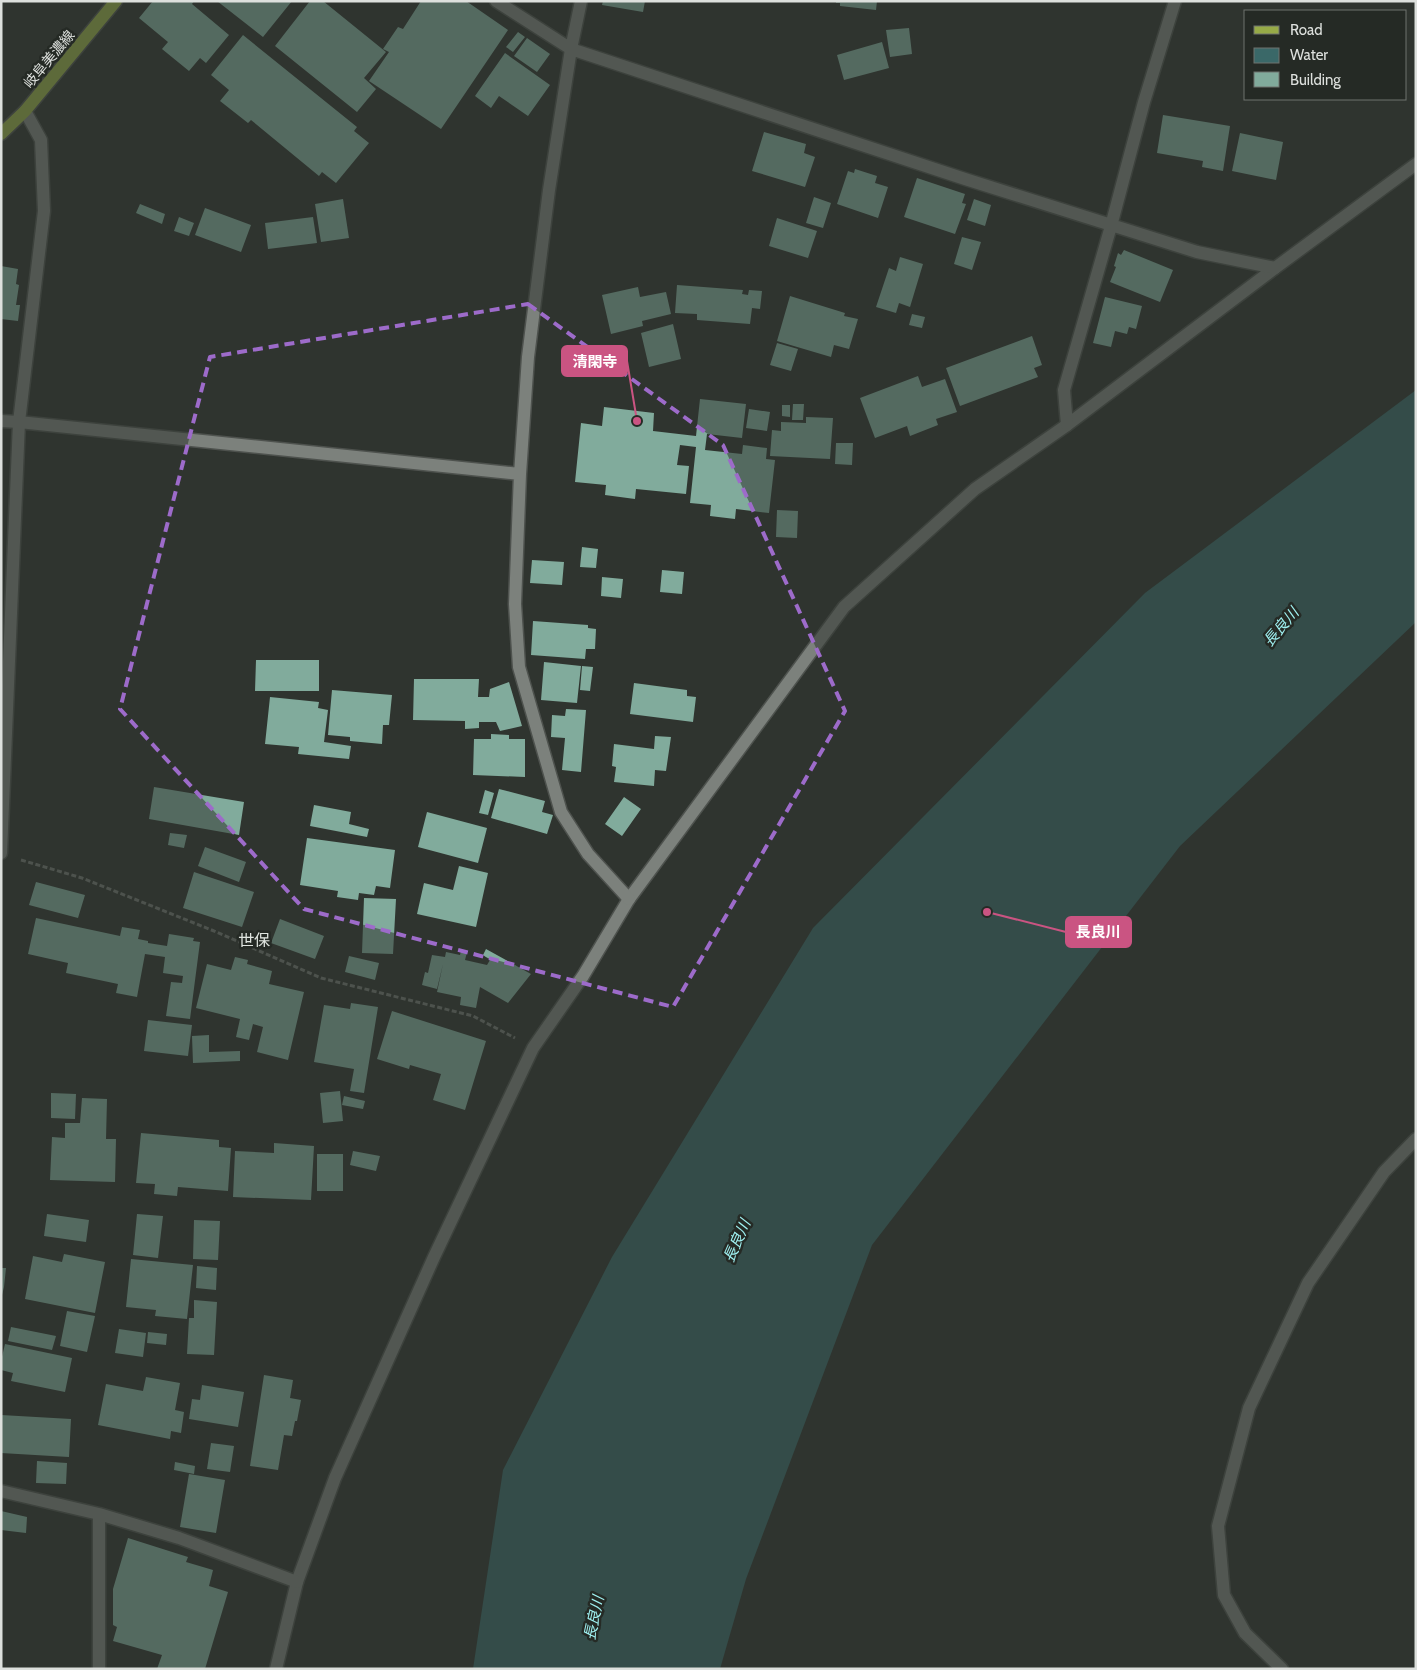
<svg xmlns="http://www.w3.org/2000/svg" width="1417" height="1670" font-family="Cabin,'Noto Sans JP',sans-serif">
<rect width="100%" height="100%" fill="#2f342f"/>
<!-- water -->
<path fill="#3a6868" d="M 1416,390 L 1416,622 L 1180,846 L 872,1245 L 746,1579 L 720,1669 L 473,1669 L 503,1470 L 612,1257 L 813,928 L 1145,593 Z"/>
<!-- building -->
<path fill="#81ab9c" d="M 153,1 L 194,1 L 192,4 L 229,35 L 206,63 L 200,58 L 189,71 L 162,49 L 168,42 L 139,18 Z
M 217,1 L 292,1 L 263,37 Z
M 310,1 L 323,1 L 386,52 L 364,78 L 376,89 L 357,112 L 275,46 Z
M 421,1 L 466,1 L 508,30 L 441,129 L 369,81 L 389,52 L 383,49 L 398,27 L 403,29 Z
M 603,1 L 645,1 L 643,12 L 602,5 Z
M 836,1 L 877,1 L 876,10 L 840,6 L 840,3 L 836,3 Z
M 909,28 L 912,54 L 890,57 L 886,30 Z
M 518,32 L 525,37 L 513,52 L 506,47 Z
M 243,35 L 357,127 L 354,131 L 369,143 L 336,183 L 322,172 L 319,176 L 251,120 L 248,123 L 220,101 L 229,90 L 211,75 Z
M 527,38 L 550,54 L 537,72 L 514,56 Z
M 882,42 L 889,68 L 844,80 L 837,55 Z
M 505,53 L 550,85 L 528,116 L 499,96 L 491,108 L 475,96 Z
M 1163,115 L 1230,126 L 1223,171 L 1202,167 L 1203,161 L 1157,153 Z
M 764,132 L 806,144 L 804,153 L 815,157 L 805,187 L 752,171 Z
M 1240,133 L 1283,142 L 1276,180 L 1232,171 Z
M 855,169 L 877,176 L 875,183 L 888,187 L 878,218 L 837,204 L 848,171 L 854,173 Z
M 917,178 L 965,194 L 962,203 L 966,204 L 955,234 L 904,217 Z
M 814,197 L 831,203 L 823,228 L 806,223 Z
M 343,199 L 349,238 L 321,242 L 315,204 Z
M 974,199 L 991,205 L 985,226 L 967,220 Z
M 140,204 L 165,214 L 162,224 L 136,213 Z
M 205,208 L 251,225 L 241,252 L 195,235 Z
M 179,217 L 194,223 L 189,236 L 174,231 Z
M 313,217 L 317,243 L 268,249 L 265,223 Z
M 777,218 L 817,231 L 808,258 L 769,246 Z
M 962,237 L 981,242 L 972,270 L 954,264 Z
M 1124,250 L 1173,270 L 1160,302 L 1110,282 L 1116,267 L 1114,266 L 1118,253 L 1121,255 Z
M 900,257 L 923,264 L 910,307 L 899,303 L 896,313 L 876,307 L 889,268 L 896,271 Z
M 1,266 L 18,269 L 16,284 L 19,285 L 16,305 L 20,305 L 18,321 L 1,319 Z
M 677,285 L 743,290 L 742,294 L 748,295 L 749,290 L 762,291 L 760,309 L 752,308 L 750,324 L 697,320 L 697,314 L 675,313 Z
M 638,287 L 640,297 L 666,292 L 671,314 L 642,321 L 643,326 L 611,334 L 602,295 Z
M 790,296 L 845,313 L 844,316 L 858,319 L 849,349 L 834,345 L 831,357 L 777,341 Z
M 1105,297 L 1142,306 L 1136,329 L 1129,327 L 1127,334 L 1115,331 L 1111,347 L 1093,343 Z
M 912,314 L 925,317 L 922,328 L 909,325 Z
M 673,324 L 681,359 L 649,367 L 641,333 Z
M 1032,336 L 1042,365 L 1034,368 L 1038,377 L 960,406 L 946,368 Z
M 777,343 L 798,349 L 791,371 L 770,365 Z
M 918,376 L 922,387 L 945,379 L 957,412 L 936,419 L 938,425 L 910,436 L 907,426 L 875,438 L 860,398 Z
M 700,399 L 746,404 L 742,438 L 707,434 L 705,450 L 742,454 L 743,445 L 767,448 L 766,459 L 775,460 L 769,513 L 736,509 L 735,519 L 710,516 L 711,505 L 690,503 L 696,447 L 680,445 L 677,465 L 689,466 L 686,494 L 636,489 L 635,499 L 605,495 L 606,485 L 575,482 L 581,423 L 602,426 L 604,407 L 654,413 L 653,431 L 696,436 Z
M 793,404 L 804,404 L 803,420 L 792,420 Z
M 782,405 L 790,405 L 790,417 L 782,416 Z
M 749,409 L 770,412 L 767,431 L 746,428 Z
M 806,417 L 833,418 L 830,459 L 770,456 L 772,430 L 781,431 L 781,422 L 806,423 Z
M 836,443 L 853,443 L 852,465 L 835,464 Z
M 777,510 L 798,511 L 797,538 L 776,537 Z
M 582,547 L 598,549 L 596,568 L 580,567 Z
M 532,560 L 564,562 L 562,585 L 530,583 Z
M 662,570 L 684,572 L 682,594 L 660,592 Z
M 602,577 L 623,579 L 621,598 L 601,596 Z
M 533,621 L 588,625 L 588,628 L 596,629 L 595,649 L 586,649 L 585,659 L 531,655 Z
M 256,660 L 319,660 L 319,691 L 255,691 Z
M 544,662 L 581,666 L 577,703 L 541,700 Z
M 582,666 L 593,667 L 590,691 L 580,690 Z
M 414,679 L 479,679 L 478,697 L 489,697 L 490,689 L 509,682 L 522,726 L 500,731 L 496,722 L 479,722 L 479,728 L 465,729 L 465,721 L 413,720 Z
M 634,683 L 687,690 L 687,696 L 696,697 L 693,722 L 630,714 Z
M 332,690 L 392,695 L 389,725 L 383,725 L 382,744 L 350,741 L 350,737 L 328,735 Z
M 270,697 L 319,702 L 318,708 L 328,710 L 324,742 L 351,746 L 349,759 L 298,754 L 299,747 L 265,744 Z
M 566,709 L 586,710 L 581,772 L 562,770 L 565,738 L 551,737 L 552,715 L 565,716 Z
M 491,734 L 509,735 L 509,739 L 525,739 L 525,777 L 473,775 L 474,739 L 491,739 Z
M 655,736 L 671,737 L 666,771 L 655,770 L 654,786 L 614,782 L 616,767 L 612,766 L 614,744 L 654,749 Z
M 154,787 L 244,802 L 239,835 L 149,819 Z
M 499,789 L 545,801 L 542,812 L 553,815 L 547,834 L 491,818 Z
M 485,790 L 494,793 L 488,815 L 479,813 Z
M 624,797 L 641,809 L 622,836 L 605,824 Z
M 314,805 L 351,812 L 349,824 L 369,829 L 367,837 L 310,826 Z
M 427,812 L 487,828 L 478,863 L 418,847 Z
M 170,833 L 187,835 L 184,848 L 168,845 Z
M 307,838 L 395,850 L 390,888 L 376,886 L 374,895 L 359,893 L 358,900 L 337,897 L 338,891 L 300,885 Z
M 205,847 L 246,862 L 239,882 L 198,866 Z
M 459,866 L 488,873 L 476,927 L 417,914 L 424,883 L 453,890 Z
M 194,872 L 254,892 L 242,927 L 183,908 Z
M 36,882 L 85,895 L 78,918 L 29,905 Z
M 364,898 L 396,899 L 393,954 L 362,953 Z
M 36,918 L 120,936 L 122,927 L 140,930 L 138,939 L 148,941 L 148,943 L 167,946 L 169,934 L 194,938 L 193,941 L 200,942 L 190,1019 L 166,1016 L 171,982 L 182,983 L 183,976 L 163,973 L 165,957 L 145,954 L 137,997 L 116,993 L 118,984 L 66,973 L 68,963 L 28,954 Z
M 280,919 L 324,936 L 315,959 L 271,943 Z
M 486,949 L 531,974 L 508,1003 L 480,987 L 476,1008 L 460,1005 L 461,997 L 437,992 L 443,964 L 437,989 L 422,985 L 425,972 L 428,973 L 432,955 L 445,957 L 446,952 L 460,955 L 461,951 L 467,952 L 465,960 L 487,965 L 490,960 L 483,955 Z
M 349,956 L 379,963 L 375,980 L 345,972 Z
M 235,957 L 248,960 L 247,964 L 272,971 L 269,984 L 304,992 L 288,1060 L 257,1052 L 263,1027 L 253,1024 L 249,1040 L 236,1037 L 240,1019 L 196,1008 L 207,964 L 231,970 Z
M 351,1003 L 378,1007 L 364,1093 L 350,1091 L 354,1069 L 314,1062 L 324,1005 L 350,1009 Z
M 392,1011 L 486,1041 L 465,1110 L 433,1100 L 441,1074 L 410,1065 L 409,1069 L 377,1059 Z
M 148,1020 L 192,1025 L 188,1056 L 144,1051 Z
M 209,1035 L 209,1052 L 240,1051 L 240,1061 L 193,1063 L 192,1036 Z
M 340,1091 L 343,1121 L 323,1123 L 320,1093 Z
M 51,1093 L 76,1094 L 75,1119 L 51,1118 Z
M 344,1096 L 365,1101 L 363,1109 L 342,1105 Z
M 82,1098 L 107,1099 L 106,1139 L 116,1139 L 115,1182 L 50,1180 L 52,1137 L 65,1138 L 65,1123 L 80,1123 Z
M 141,1133 L 219,1140 L 219,1147 L 231,1148 L 228,1191 L 178,1187 L 177,1196 L 154,1194 L 155,1184 L 136,1183 Z
M 274,1143 L 314,1146 L 311,1200 L 233,1197 L 235,1151 L 274,1153 Z
M 353,1151 L 380,1156 L 376,1171 L 350,1165 Z
M 317,1154 L 343,1154 L 343,1191 L 317,1191 Z
M 47,1214 L 89,1220 L 86,1242 L 44,1236 Z
M 137,1214 L 163,1216 L 158,1258 L 133,1255 Z
M 194,1220 L 220,1221 L 218,1260 L 193,1259 Z
M 64,1254 L 105,1262 L 95,1313 L 25,1299 L 33,1256 L 62,1262 Z
M 131,1259 L 193,1265 L 187,1319 L 155,1316 L 156,1310 L 126,1307 Z
M 197,1266 L 217,1268 L 216,1290 L 196,1288 Z
M 1,1268 L 6,1268 L 4,1287 L 2,1295 Z
M 194,1300 L 217,1302 L 214,1355 L 187,1354 L 189,1318 L 194,1318 Z
M 67,1311 L 95,1316 L 87,1352 L 60,1346 Z
M 11,1327 L 56,1336 L 52,1350 L 8,1341 Z
M 119,1329 L 146,1333 L 143,1357 L 115,1353 Z
M 148,1332 L 167,1334 L 166,1345 L 147,1343 Z
M 5,1344 L 72,1358 L 65,1392 L 11,1381 L 13,1373 L 1,1370 L 1,1361 Z
M 264,1375 L 293,1380 L 290,1398 L 301,1400 L 297,1421 L 295,1421 L 292,1436 L 284,1435 L 278,1470 L 250,1466 Z
M 146,1377 L 180,1383 L 175,1410 L 184,1412 L 181,1433 L 171,1431 L 170,1439 L 98,1425 L 106,1384 L 143,1391 Z
M 202,1385 L 244,1392 L 238,1427 L 189,1419 L 192,1399 L 200,1400 Z
M 1,1415 L 71,1419 L 69,1457 L 1,1453 Z
M 211,1443 L 234,1446 L 230,1472 L 207,1469 Z
M 37,1461 L 67,1463 L 66,1484 L 36,1483 Z
M 175,1462 L 195,1466 L 194,1474 L 174,1470 Z
M 189,1474 L 225,1480 L 216,1533 L 180,1527 Z
M 1,1511 L 27,1517 L 26,1533 L 1,1530 Z
M 128,1538 L 188,1557 L 186,1562 L 213,1570 L 209,1586 L 228,1592 L 205,1669 L 157,1669 L 162,1655 L 113,1641 L 117,1627 L 113,1625 L 113,1589 Z"/>
<g fill="none" stroke-linecap="round" stroke-linejoin="round">
<defs>
<path id="lane" d="M 276,1669 L 297,1582 L 335,1478 L 434,1257 L 533,1048 L 583,976 L 629,899 L 844,607 L 975,489 L 1067,425 L 1275,268 L 1416,164"/>
<path id="street" d="M 496,1 L 571,49 L 965,179 L 1197,252 L 1275,268
M 581,1 L 571,49 L 549,190 L 528,357 L 520,474 L 515,604 L 519,667 L 561,812 L 588,854 L 629,899
M 1,421 L 19,422 L 520,474
M 1067,425 L 1064,390 L 1111,226 L 1144,102 L 1175,1
M 1,853 L 19,422 L 44,211 L 41,140 L 25,111
M 1,1491 L 99,1514 L 179,1538 L 297,1582
M 99,1514 L 99,1669
M 1282,1669 L 1245,1633 L 1224,1595 L 1218,1526 L 1249,1408 L 1308,1283 L 1384,1172 L 1416,1139"/>
<path id="primary" d="M 1,134 L 25,111 L 116,1"/>
</defs>
<!-- lane casing -->
<use href="#lane" stroke="#4e524e" stroke-width="15"/>
<!-- street casing -->
<use href="#street" stroke="#4e524e" stroke-width="15"/>
<!-- primary casing -->
<use href="#primary" stroke="#4e524e" stroke-width="15"/>
<!-- path -->
<path stroke="#717571" stroke-width="3" stroke-dasharray="5 2.5" stroke-linecap="butt" d="M 21,860 L 82,878 L 214,931 L 321,978 L 473,1016 L 515,1038"/>
<!-- lane -->
<use href="#lane" stroke="#7c817c" stroke-width="12"/>
<!-- street -->
<use href="#street" stroke="#7c817c" stroke-width="12"/>
<!-- primary -->
<use href="#primary" stroke="#96aa47" stroke-width="12"/>
</g>
<!-- marked area -->
<path d="M0 0H1417V1670H0ZM 528,304 L 723,445 L 845,711 L 673,1007 L 304,909 L 120,709 L 210,357 Z" fill="#2f342f" fill-opacity=".55" fill-rule="evenodd"/>
<path fill="none" stroke="#9d6bca" stroke-width="4" stroke-dasharray="10 6" stroke-linejoin="round" d="M 528,304 L 723,445 L 845,711 L 673,1007 L 304,909 L 120,709 L 210,357 Z"/>
<g text-anchor="middle" dominant-baseline="central" stroke-width="5" stroke-linejoin="round" paint-order="stroke">
<!-- street labels -->
<g font-size="14" fill="#dde0dd" stroke="#252a25">
<text transform="translate(49 59) rotate(-50)">岐阜美濃線</text>
</g>
<!-- water labels -->
<g font-size="15" font-style="italic" fill="#9ff1f1" stroke="#252a25">
<text transform="translate(1281 627) rotate(-50)">長良川</text>
<text transform="translate(737 1241) rotate(-66)">長良川</text>
<text transform="translate(594 1618) rotate(-78)">長良川</text>
</g>
<!-- quarter labels -->
<g font-size="16" fill="#dfe4df" stroke="#252a25">
<text x="254" y="940">世保</text>
</g>
</g>
<!-- callouts -->
<path fill="none" stroke="#ca5482" stroke-width="2" d="M637 421L627 361M987 912L1066 932"/>
<g fill="#ca5482" stroke="#252a25" stroke-width="2">
<circle cx="637" cy="421" r="5"/>
<circle cx="987" cy="912" r="5"/>
</g>
<g fill="#ca5482" stroke="#ca5482" stroke-width="2">
<rect x="562" y="346" width="65" height="30" rx="5"/>
<rect x="1066" y="917" width="65" height="30" rx="5"/>
</g>
<g font-size="15" text-anchor="middle" font-weight="bold" fill="#fff">
<text x="595" y="367">清閑寺</text>
<text x="1098" y="937">長良川</text>
</g>
<!-- border -->
<rect width="1417" height="1670" fill="none" stroke="#dde0dd" stroke-width="5"/>
<!-- legend -->
<rect x="1244" y="10" width="162" height="90" fill="#252a25" stroke="#6f736f"/>
<rect x="1254" y="26" width="25" height="8" fill="#96aa47" stroke="#6f736f"/>
<text x="1290" y="35" font-size="15" fill="#dde0dd">Road</text>
<rect x="1254" y="48" width="25" height="15" fill="#3a6868" stroke="#6f736f"/>
<text x="1290" y="60" font-size="15" fill="#dde0dd">Water</text>
<rect x="1254" y="72" width="25" height="15" fill="#81ab9c" stroke="#6f736f"/>
<text x="1290" y="85" font-size="15" fill="#dde0dd">Building</text>
</svg>
